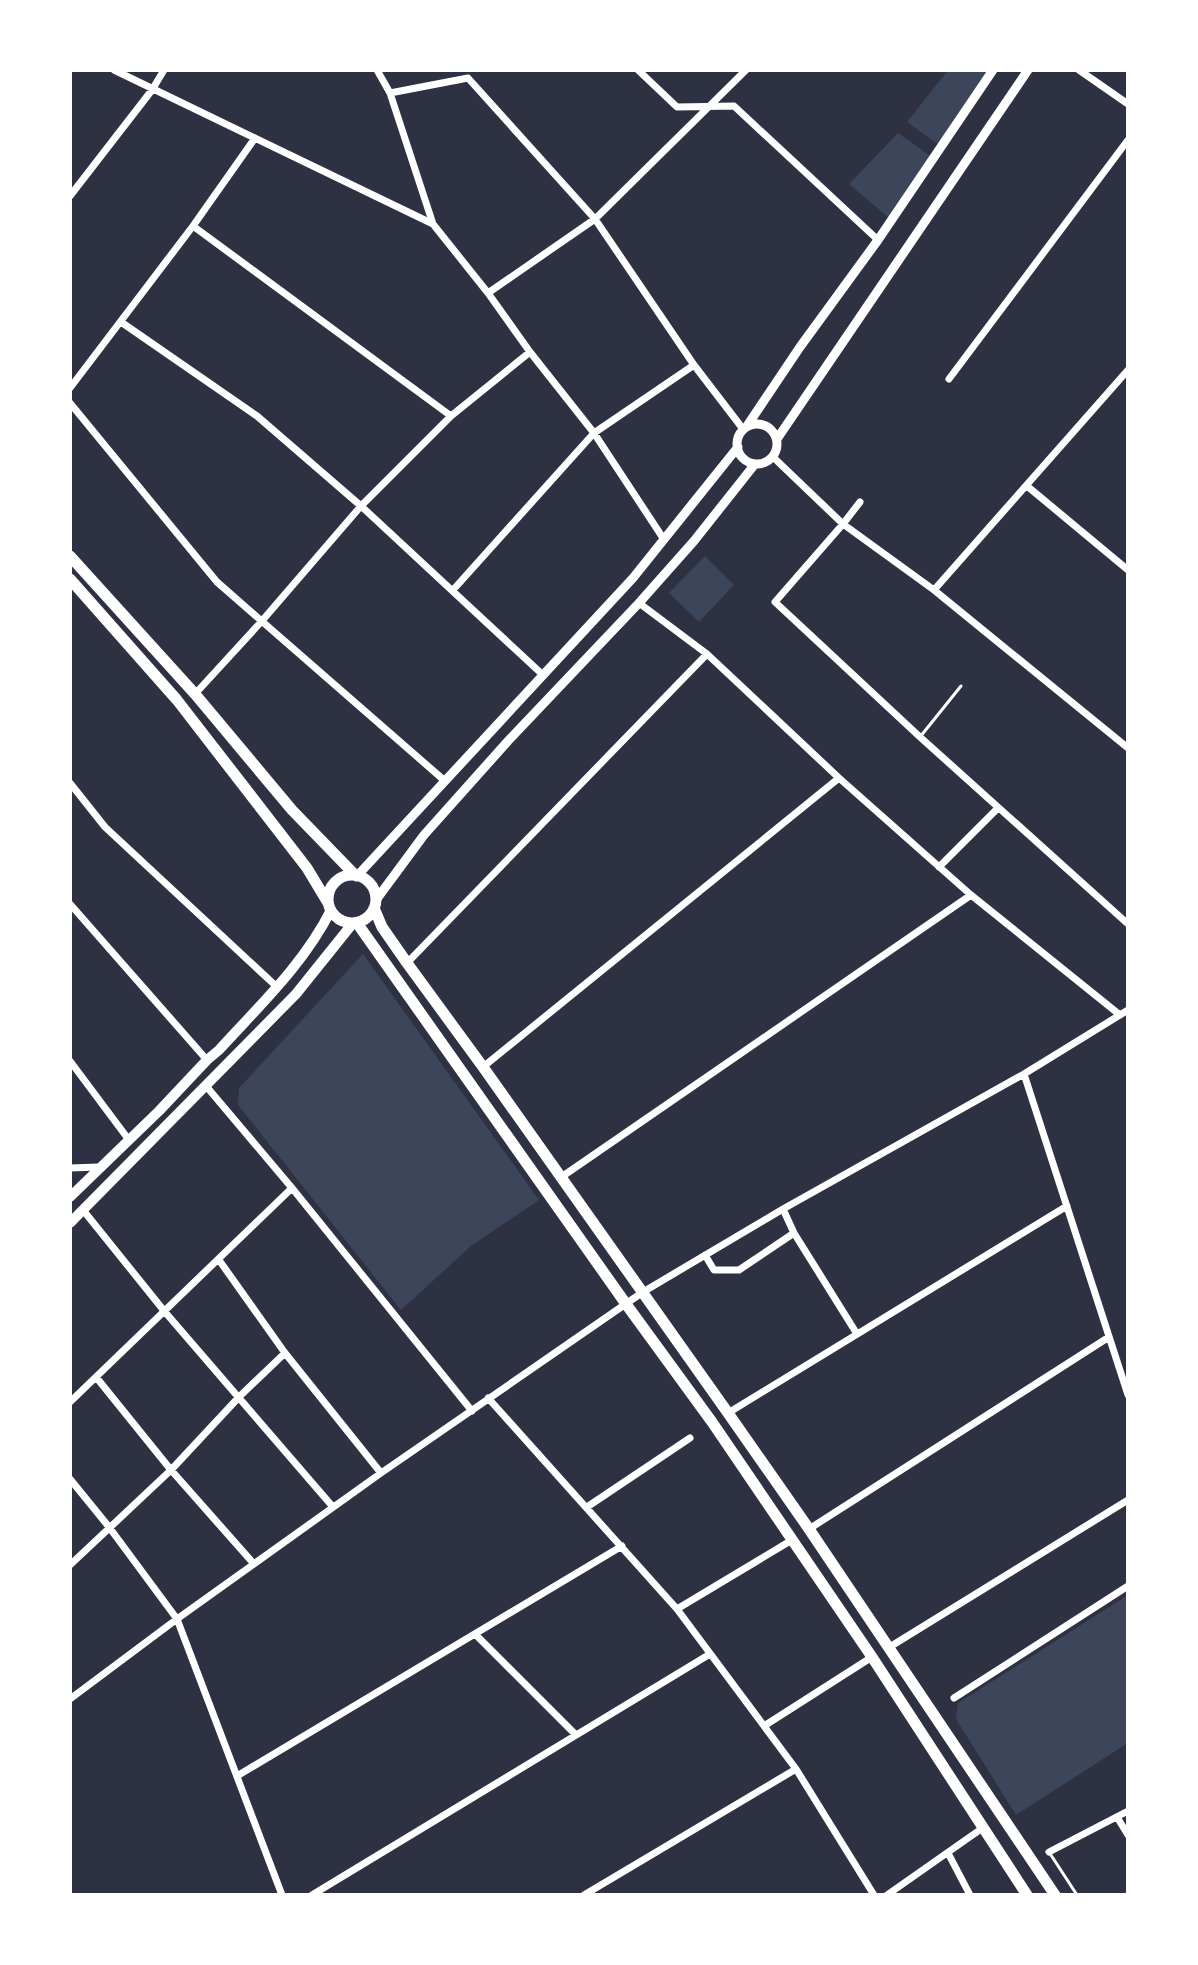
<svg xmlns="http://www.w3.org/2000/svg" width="1198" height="1965" font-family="'Golos Text',sans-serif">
<rect width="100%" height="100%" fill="#2d3142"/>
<!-- green -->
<path fill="#3c4559" d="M 948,70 L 990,70 L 940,146 L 907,122 Z
M 898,133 L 932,157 L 891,220 L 849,184 Z
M 705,556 L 734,585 L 699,622 L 669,593 Z
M 363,954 L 539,1200 L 471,1246 L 401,1310 L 238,1105 L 239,1088 Z
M 1128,1595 L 1128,1743 L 1016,1815 L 956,1719 L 958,1703 Z"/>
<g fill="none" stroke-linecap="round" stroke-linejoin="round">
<!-- service -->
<path stroke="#fff" stroke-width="3" d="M 920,737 L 961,686
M 1049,1852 L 1077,1895"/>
<!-- minor -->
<path stroke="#fff" stroke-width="7" d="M 114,70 L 433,224 L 488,293 L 530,352 L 594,433 L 663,538
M 377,70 L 390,93 L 433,224
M 638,70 L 677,107 L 734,106 L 878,240
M 1079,70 L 1128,104
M 390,93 L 468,78 L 595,219 L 694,365 L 743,429
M 70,196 L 152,90 L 164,70
M 193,226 L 451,416
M 488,293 L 595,219 L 746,70
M 121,322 L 257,416 L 361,506 L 543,675
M 949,379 L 1128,140
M 70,388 L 193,226 L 255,138
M 70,403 L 217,582 L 445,781
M 773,457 L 843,524 L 934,590 L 1128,748
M 1027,486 L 1128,570
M 860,502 L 843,524 L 775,602 L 920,737 L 1128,924
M 453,590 L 594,433 L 694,365
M 934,590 L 1128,370
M 639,603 L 707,654 L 839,778 L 971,895 L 1120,1015
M 195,694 L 261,622 L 361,506 L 451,416 L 530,352
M 70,783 L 105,827 L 277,987
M 939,867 L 998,808
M 70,904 L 207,1060
M 407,963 L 707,654
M 70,1061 L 129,1140
M 483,1067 L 839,778
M 1024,1074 L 1128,1395
M 206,1086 L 292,1188 L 472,1411
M 70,1168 L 99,1167
M 560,1178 L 971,895
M 783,1209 L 794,1233 L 857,1334
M 83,1210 L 165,1312 L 333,1507
M 705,1255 L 714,1270 L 739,1270 L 794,1233
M 219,1260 L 285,1353 L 381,1473
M 96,1377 L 171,1470 L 254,1564
M 488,1398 L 677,1609 L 796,1769 L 874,1895
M 70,1402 L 292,1188
M 728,1413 L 1067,1206
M 70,1479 L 109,1527 L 177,1619 L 282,1895
M 587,1507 L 690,1438
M 809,1529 L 1109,1337
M 70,1565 L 171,1470 L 240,1396 L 285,1353
M 677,1609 L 792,1540
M 475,1634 L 576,1735
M 888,1648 L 1128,1500
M 954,1698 L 1128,1586
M 70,1699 L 177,1619 L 381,1473 L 643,1292 L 783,1209 L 1024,1074 L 1128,1010
M 764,1726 L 872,1657
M 237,1776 L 622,1546
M 1117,1817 L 1128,1835
M 1049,1852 L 1128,1811
M 948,1853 L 970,1895
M 312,1895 L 710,1654
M 584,1895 L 796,1769
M 887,1895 L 984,1827"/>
<!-- tertiary -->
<path stroke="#fff" stroke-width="9" d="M737 444a20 20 0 1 1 40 0a20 20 0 1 1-40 0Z
M 747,426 L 800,347 L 878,240 L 993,70
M 777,439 L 1028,70
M 357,876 L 633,578 L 738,447
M 376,900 L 424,835 L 508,741 L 639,603 L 694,541 L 755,464"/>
<!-- secondary -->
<path stroke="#fff" stroke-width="10" d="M 70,1197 L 159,1111 L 207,1060 L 219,1050 C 259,1006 304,964 331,910
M 70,1223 L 296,994 L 353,923"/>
<!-- primary -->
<path stroke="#fff" stroke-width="11" d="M 70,556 L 195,694 L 292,810 L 356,876
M 70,579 L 177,700 L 307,868 L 328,903
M328 899a24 24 0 1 1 48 0a24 24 0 1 1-48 0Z
M 374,908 L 382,927 L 407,963 L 483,1067 L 728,1413 L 809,1529 L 1055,1895
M 357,923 L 626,1304 L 712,1422 L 872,1657 L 1027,1895"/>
</g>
<!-- border -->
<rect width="1198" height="1965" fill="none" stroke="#ffffff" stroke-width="144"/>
</svg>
